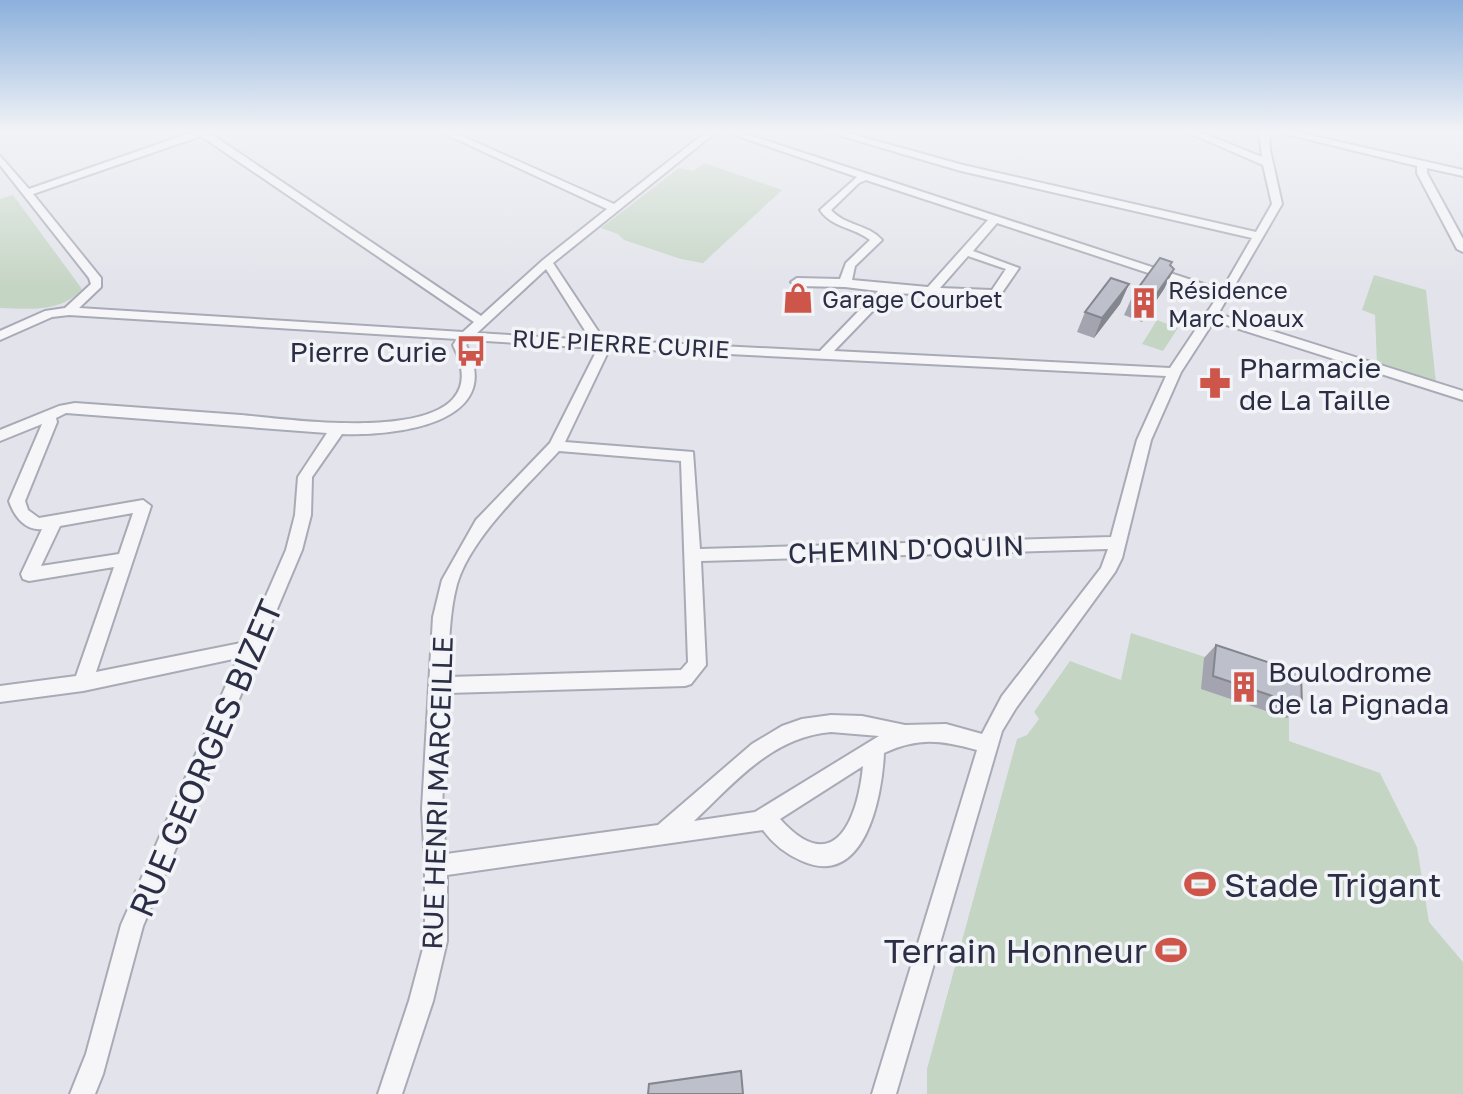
<svg xmlns="http://www.w3.org/2000/svg" width="1463" height="1094" font-family="'Golos Text',sans-serif">
<rect width="100%" height="100%" fill="#e3e4eb"/>
<!-- green -->
<path fill="#c5d5c4" d="M 704,163 L 782,190 L 703,263 L 681,259 L 624,240 L 618,234 L 601,228 L 679,168 L 693,171 Z
M 13,195 L 82,289 C 61,313 29,309 0,308 L 0,199 Z
M 1374,275 L 1426,290 L 1436,383 L 1377,365 L 1375,315 L 1362,310 Z
M 1157,320 L 1178,328 L 1163,351 L 1142,344 Z
M 1131,633 L 1289,684 L 1289,741 L 1380,773 L 1417,847 L 1429,922 L 1463,962 L 1463,1094 L 927,1094 L 927,1069 L 1017,739 L 1027,735 L 1039,719 L 1034,712 L 1070,661 L 1121,680 Z"/>
<g fill="none" stroke-linecap="round" stroke-linejoin="round">
<defs>
<path id="minor" d="M 193,132 L 208,132 L 481,316 L 543,260 L 607,209 L 441,132 L 453,132 L 614,204 L 706,132 L 716,132 L 553,263 L 604,340 L 820,351 L 878,291 L 845,287 L 797,286 L 791,282 L 797,278 L 840,279 L 846,263 L 870,240 C 854,227 832,228 820,210 L 857,177 L 726,132 L 740,132 L 1222,290 L 1252,238 L 961,171 L 828,132 L 844,132 L 963,165 L 1256,232 L 1272,204 L 1263,165 L 1187,132 L 1200,132 L 1262,157 L 1259,132 L 1269,132 L 1270,150 L 1282,204 L 1218,314 L 1463,391 L 1463,400 L 1214,321 L 1181,372 L 1151,440 L 1122,558 L 1115,572 L 1016,708 L 1002,731 L 896,1094 L 872,1094 L 977,750 C 940,740 919,737 884,753 C 882,797 865,889 802,861 C 786,854 773,844 763,830 L 447,875 L 447,941 L 433,1001 L 402,1094 L 378,1094 L 409,1001 L 425,941 L 425,866 L 422,809 L 433,617 L 442,580 L 476,520 L 550,443 L 596,352 L 595,348 L 470,340 L 466,345 C 507,424 394,436 342,434 L 312,477 L 311,515 L 302,550 L 143,926 L 103,1074 L 95,1094 L 70,1094 L 86,1054 L 121,925 L 238,658 L 83,691 L 0,702 L 0,686 L 76,676 L 114,567 L 29,581 L 23,579 L 21,574 L 42,529 C 25,531 14,516 9,501 L 42,424 L 0,441 L 0,430 L 59,406 L 75,403 C 130,407 185,411 241,415 C 289,419 508,453 453,345 L 457,339 L 69,315 L 52,317 L 0,340 L 0,331 L 45,311 L 65,308 L 91,284 L 89,278 L 0,165 L 0,156 L 29,189 ZM 201,136 L 474,322 L 463,332 L 79,308 L 101,287 L 101,278 L 33,194 ZM 866,180 L 988,220 L 928,287 L 852,280 L 855,266 L 882,240 C 868,224 845,226 831,210 L 859,183 ZM 997,223 L 1218,296 L 1208,311 L 1202,315 L 1204,317 L 1170,368 L 834,351 L 890,293 L 999,297 L 1019,268 L 973,251 ZM 968,256 L 1006,269 L 992,290 L 940,288 ZM 546,269 L 591,340 L 477,333 ZM 607,348 L 1166,376 L 1137,440 L 1111,537 L 700,549 L 693,452 L 565,442 L 608,352 ZM 66,413 L 327,433 L 298,477 L 295,515 L 286,550 L 246,642 L 96,672 L 151,506 L 143,500 L 39,518 L 28,510 L 25,501 L 57,422 L 56,418 ZM 559,451 L 681,461 L 688,662 L 681,670 L 448,677 C 449,646 449,614 457,584 C 471,537 526,487 559,451 ZM 133,513 L 119,554 L 41,566 L 60,526 ZM 1108,549 L 1101,568 L 1002,696 L 982,734 L 946,724 L 905,725 L 862,716 L 831,715 L 802,719 L 782,726 L 752,744 L 658,825 L 446,854 L 442,809 L 447,693 L 685,686 L 691,684 L 706,665 L 701,561 ZM 831,732 L 879,736 L 755,812 L 694,821 C 735,782 772,737 831,732 ZM 863,766 C 858,818 835,880 780,819 Z
M 1278,132 L 1296,132 L 1463,170 L 1463,176 L 1427,168 L 1427,173 L 1463,239 L 1463,252 L 1457,249 L 1417,173 L 1417,166 Z"/>
</defs>
<!-- minor casing -->
<use href="#minor" stroke="#a8aab6" stroke-width="4"/>
<!-- minor -->
<use href="#minor" fill="#f6f6f9" fill-rule="evenodd"/>
</g>
<!-- wall -->
<path fill="#a3a4af" d="M 1172,262 L 1170,266 L 1174,269 L 1164,289 L 1142,322 L 1124,315 L 1133,295 Z
M 1129,284 L 1120,304 L 1094,338 L 1077,332 L 1085,312 Z
M 1216,645 L 1302,706 L 1287,718 L 1201,689 L 1204,658 Z"/>
<!-- shaded-wall -->
<path fill="#84868e" d="M 1174,269 L 1164,289 L 1142,322 L 1151,302 Z
M 1129,284 L 1120,304 L 1094,338 L 1102,318 Z"/>
<!-- building -->
<path fill="#bdbfcb" stroke="#84868e" stroke-width="2" d="M 1160,258 L 1172,262 L 1170,265 L 1174,269 L 1151,302 L 1133,295 Z
M 1111,278 L 1129,284 L 1102,318 L 1085,312 Z
M 1216,645 L 1301,673 L 1302,706 L 1213,676 Z
M 741,1071 L 743,1094 L 648,1094 L 649,1084 Z"/>
<!-- sky -->
<linearGradient id="sky" x2="0" y2="1"><stop stop-color="#8bb0dc"/><stop offset="0.46" stop-color="#f2f3f6"/><stop offset="1" stop-color="#f2f3f6" stop-opacity="0"/></linearGradient>
<rect width="1463" height="286" fill="url(#sky)"/>
<!-- icons -->
<defs>
<symbol id="shop-bare" viewBox="-9 -9 18 18"><path d="M-5-2.5h2.3a2.7 3.5 0 0 1 5.4 0H5L5.5 6h-11ZM-1.5-2.5h3a1.5 2.3 0 0 0-3 0Z" fill="#ce554a" stroke="#f3f4f8" stroke-width="2.5" paint-order="stroke"/></symbol>
<symbol id="building-bare" viewBox="-9 -9 18 18"><path d="M-4-6H4V6H1V3H-1V6H-4ZM-2.5-4.3h1.7v1.8h-1.7ZM.8-4.3h1.7v1.8H.8ZM-2.5-1h1.7V.8h-1.7ZM.8-1h1.7V.8H.8Z" fill="#ce554a" stroke="#f3f4f8" stroke-width="2.5" paint-order="stroke"/></symbol>
<symbol id="bus-bare" viewBox="-9 -9 18 18"><path d="M-5-6H5V4H4V6H2V4H-2V6H-4V4H-5ZM-3.5-4V0h7V-4ZM-3.5 1.2v1.5H-2V1.2ZM2 1.2v1.5H3.5V1.2Z" fill="#ce554a" stroke="#f3f4f8" stroke-width="2.5" paint-order="stroke"/></symbol>
<symbol id="pharmacy-bare" viewBox="-9 -9 18 18"><path d="M-2-6h4v4h4v4h-4v4h-4v-4h-4v-4h4Z" fill="#ce554a" stroke="#f3f4f8" stroke-width="2.5" paint-order="stroke"/></symbol>
<symbol id="stadium-bare" viewBox="-9 -9 18 18"><path d="M0-5a6.5 5 0 1 0 0 10a6.5 5 0 1 0 0-10ZM-3.5-1.8h7v3.6h-7Z" fill="#ce554a" stroke="#f3f4f8" stroke-width="2.5" paint-order="stroke"/></symbol>
</defs>
<g fill-rule="evenodd">
<use href="#shop-bare" x="776" y="276" width="44" height="44"/>
<use href="#building-bare" x="1122" y="281" width="44" height="44"/>
<use href="#bus-bare" x="449" y="329" width="44" height="44"/>
<use href="#pharmacy-bare" x="1193" y="361" width="44" height="44"/>
<use href="#building-bare" x="1222" y="665" width="44" height="44"/>
<use href="#stadium-bare" x="1178" y="862" width="44" height="44"/>
<use href="#stadium-bare" x="1149" y="928" width="44" height="44"/>
</g>
<g text-anchor="middle" dominant-baseline="central" stroke-width="7" stroke-linejoin="round" paint-order="stroke">
<!-- far-poi labels -->
<g font-size="24" fill="#2b2e44" stroke="#f3f4f8" text-anchor="start">
<text x="1168" y="289">Résidence<tspan x="1168" dy="28">Marc Noaux</tspan></text>
<text x="822" y="298">Garage Courbet</text>
</g>
<!-- far-street labels -->
<g font-size="24" fill="#2b2e44" stroke="#f3f4f8">
<text transform="translate(621 343) rotate(3)">RUE PIERRE CURIE</text>
</g>
<!-- poi labels -->
<g font-size="28" fill="#2b2e44" stroke="#f3f4f8" text-anchor="start">
<text x="447" y="351" text-anchor="end">Pierre Curie</text>
<text x="1239" y="367">Pharmacie<tspan x="1239" dy="32">de La Taille</tspan></text>
<text x="1268" y="671">Boulodrome<tspan x="1268" dy="32">de la Pignada</tspan></text>
</g>
<!-- street labels -->
<g font-size="28" fill="#2b2e44" stroke="#f3f4f8">
<text transform="translate(906 549) rotate(-2)">CHEMIN D'OQUIN</text>
<text transform="translate(437 793) rotate(-88)">RUE HENRI MARCEILLE</text>
</g>
<!-- near-street labels -->
<g font-size="34" fill="#2b2e44" stroke="#f3f4f8">
<text transform="translate(205 758) rotate(-67)">RUE GEORGES BIZET</text>
</g>
<!-- near-poi labels -->
<g font-size="34" fill="#2b2e44" stroke="#f3f4f8" text-anchor="start">
<text x="1224" y="884">Stade Trigant</text>
<text x="1147" y="950" text-anchor="end">Terrain Honneur</text>
</g>
</g>
</svg>
